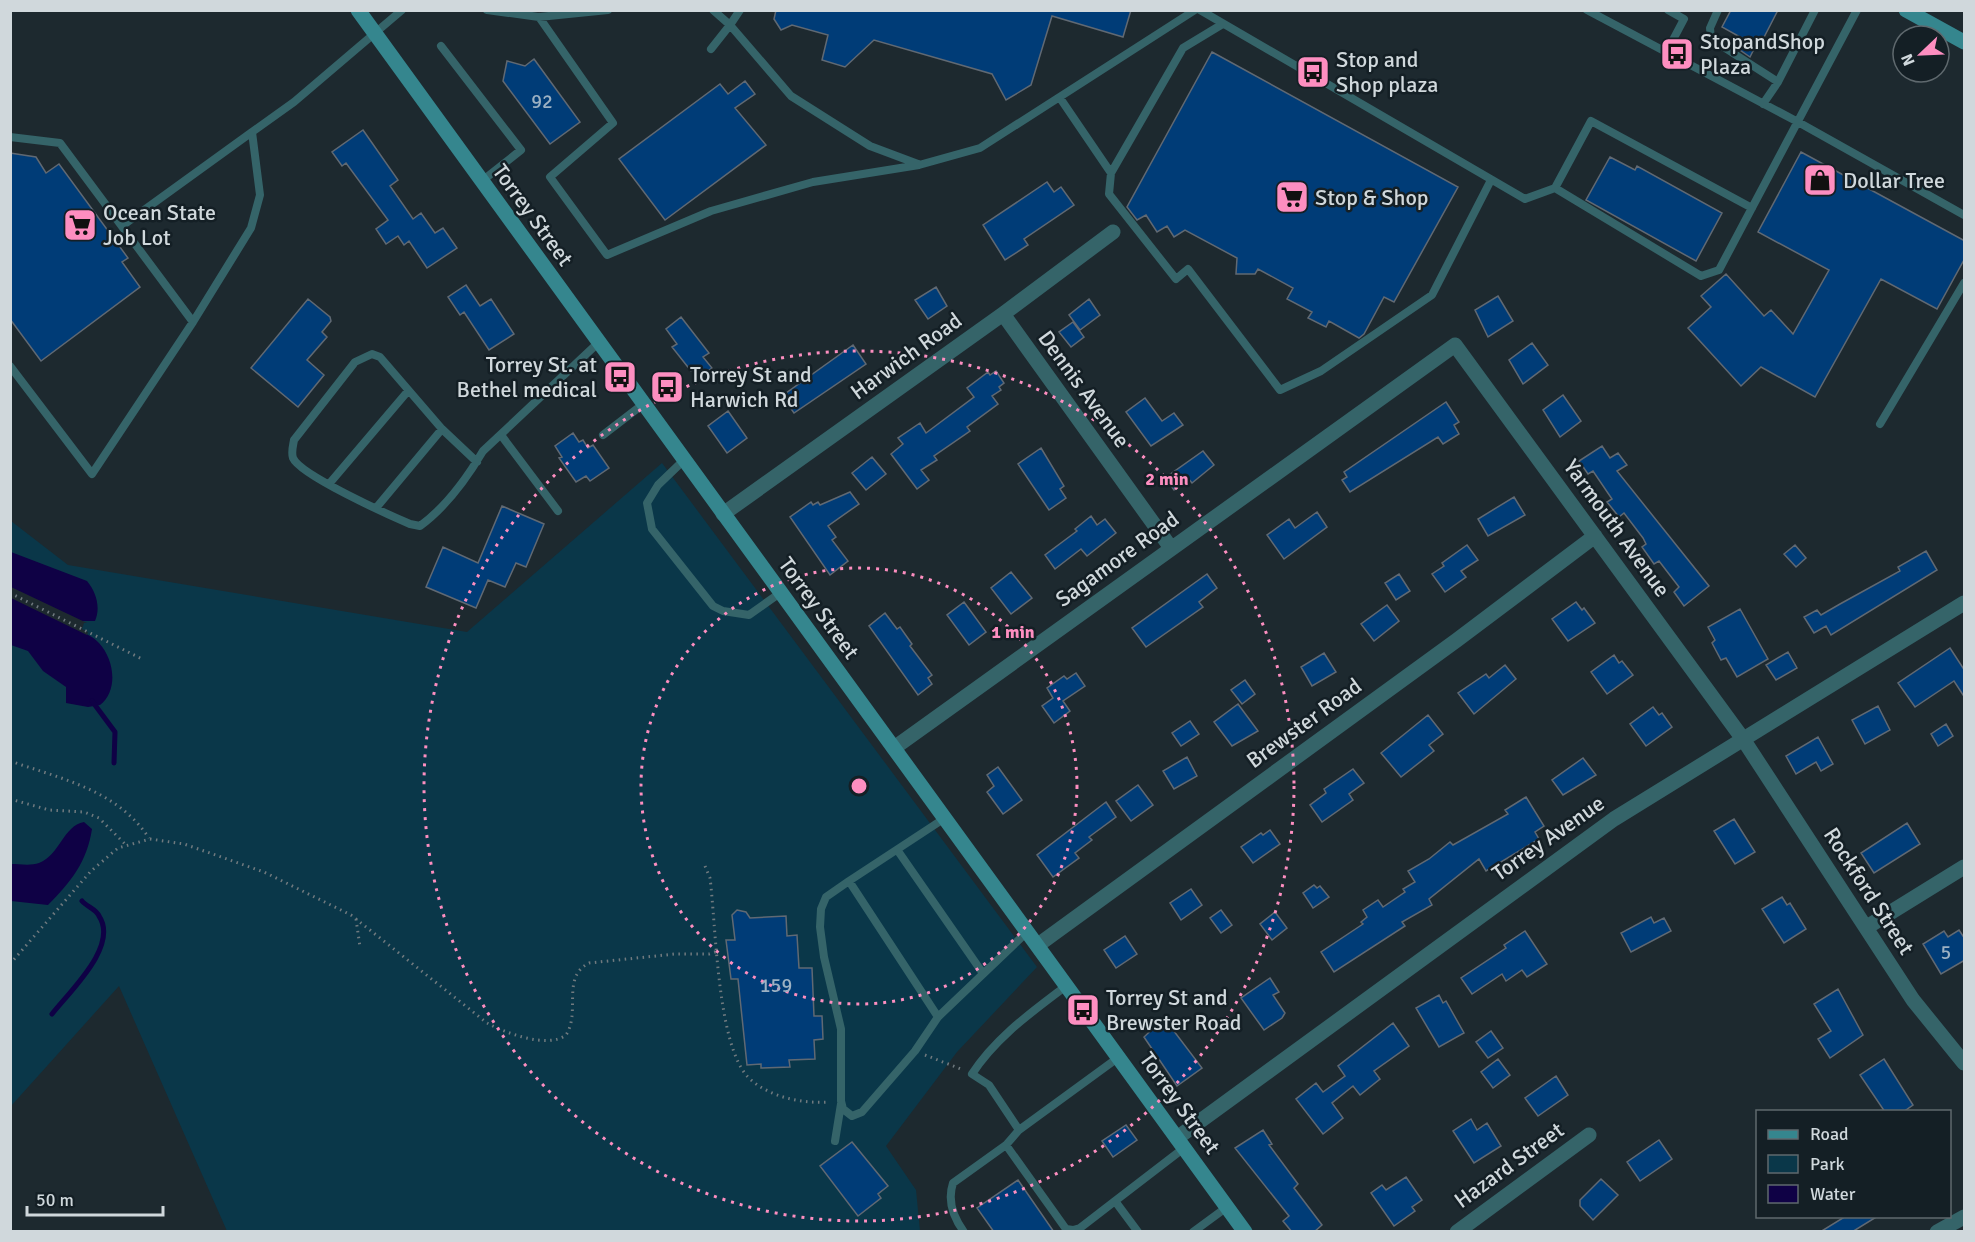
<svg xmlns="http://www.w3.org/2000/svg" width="1975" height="1242" font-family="Signika,sans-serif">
<rect width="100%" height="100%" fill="#1d292f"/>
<!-- green -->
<path fill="#0a3749" d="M 662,463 L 1037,967 L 957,1052 L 886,1146 L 916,1190 L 920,1231 L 227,1231 L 119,986 L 11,1106 L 11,521 L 68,565 L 467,632 Z"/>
<!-- water -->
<path fill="#0f0145" d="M 11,552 L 87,581 C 96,592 101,607 95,621 L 81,621 L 78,630 C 86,634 94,637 99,643 C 114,659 119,690 100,705 L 88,707 L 66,703 L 66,687 L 43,671 L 28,651 L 11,645 Z
M 84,822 L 92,829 C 87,862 71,882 48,905 L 11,901 L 11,864 C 19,864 31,866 39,863 C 60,855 63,826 84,822 Z"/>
<!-- pier -->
<path fill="#1d292f" d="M 11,587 L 87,623 L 84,623 L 82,629 L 88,632 L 87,635 L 11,598 Z"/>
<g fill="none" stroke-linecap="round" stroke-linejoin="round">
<!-- stream -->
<path stroke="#0f0145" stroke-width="5" d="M 92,701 L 115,732 L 114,763
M 52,1014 C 70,991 119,946 99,916 C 96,909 87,907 82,901"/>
</g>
<!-- building -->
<path fill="#003c77" stroke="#606973" stroke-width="1.5" d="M 776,10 L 1131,10 L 1123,37 L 1052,16 L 1031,85 L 1006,100 L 992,74 L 874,40 L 845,67 L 822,60 L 828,35 L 792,25 L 781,30 L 774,19 Z
M 1731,10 L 1778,10 L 1759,47 L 1756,45 L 1750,57 L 1737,48 L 1742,38 L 1722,27 Z
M 1212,52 L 1458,187 L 1394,302 L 1384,297 L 1364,334 L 1359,338 L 1329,321 L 1326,327 L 1308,318 L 1312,312 L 1287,299 L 1293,288 L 1258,269 L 1255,274 L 1236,274 L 1237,258 L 1185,230 L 1174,237 L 1167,226 L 1157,232 L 1146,215 L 1137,220 L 1127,207 Z
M 534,59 L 580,122 L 550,144 L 503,81 L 507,61 L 525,66 Z
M 745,81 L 755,94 L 735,108 L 766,145 L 665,220 L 619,159 L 720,84 L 728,94 Z
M 363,130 L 398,180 L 390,186 L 413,219 L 421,213 L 435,233 L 443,228 L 457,248 L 427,268 L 409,241 L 404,245 L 398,236 L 386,244 L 376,229 L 388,220 L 346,163 L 342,166 L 332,152 Z
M 1801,152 L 1965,241 L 1965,258 L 1937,309 L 1881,279 L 1815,397 L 1761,367 L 1741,386 L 1688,328 L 1711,307 L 1701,296 L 1726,274 L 1764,316 L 1771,310 L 1793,334 L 1829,270 L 1758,232 Z
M 10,153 L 36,157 L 46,173 L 59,164 L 128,258 L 122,262 L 140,287 L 41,361 L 10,319 Z
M 1610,157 L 1635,170 L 1637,166 L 1722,213 L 1696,261 L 1586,200 Z
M 1047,182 L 1054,192 L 1061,187 L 1074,205 L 1024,239 L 1028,245 L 1005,260 L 983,225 Z
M 466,285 L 480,306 L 491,299 L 514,334 L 489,350 L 464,312 L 460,315 L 448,297 Z
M 936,287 L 947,306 L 928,319 L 915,300 Z
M 1498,296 L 1513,321 L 1488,337 L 1475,310 Z
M 308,299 L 330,317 L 331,321 L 322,332 L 327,337 L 307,360 L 324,375 L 298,407 L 251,368 Z
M 1089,299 L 1100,315 L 1080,330 L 1069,315 Z
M 681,317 L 709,353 L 703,357 L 712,368 L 700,377 L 694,369 L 691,371 L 672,347 L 677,344 L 666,329 Z
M 1073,322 L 1084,337 L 1071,347 L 1059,332 Z
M 1532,343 L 1548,365 L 1523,384 L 1509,360 Z
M 853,345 L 866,364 L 794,413 L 782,396 Z
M 996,371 L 1004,383 L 999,387 L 1001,390 L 992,396 L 998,404 L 967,427 L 970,431 L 934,456 L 937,460 L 921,470 L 929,480 L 917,489 L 891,454 L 903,444 L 898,438 L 920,423 L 926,433 L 974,397 L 967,388 L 988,372 L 990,375 Z
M 1563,395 L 1581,421 L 1560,437 L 1543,410 Z
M 1145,398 L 1162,421 L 1174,413 L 1183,425 L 1151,446 L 1126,412 Z
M 1446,402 L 1459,422 L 1454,425 L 1459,434 L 1443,444 L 1438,437 L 1350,492 L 1342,480 L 1347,477 L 1344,472 Z
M 728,411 L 747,438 L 727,453 L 708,426 Z
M 573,433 L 579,442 L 583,440 L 588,448 L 593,445 L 609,468 L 590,481 L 586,476 L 576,482 L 559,458 L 562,457 L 555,446 Z
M 1602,446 L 1610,458 L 1618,453 L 1627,465 L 1617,471 L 1709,586 L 1684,606 L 1674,592 L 1679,587 L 1659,561 L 1654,564 L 1642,547 L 1646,544 L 1643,538 L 1624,513 L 1619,517 L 1607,502 L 1612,499 L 1593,471 L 1588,474 L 1579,461 Z
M 1041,448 L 1064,486 L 1060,489 L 1066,498 L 1049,510 L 1018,464 Z
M 1203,451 L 1214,465 L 1192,483 L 1188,478 L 1174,490 L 1165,478 Z
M 872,457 L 886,474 L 866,490 L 852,473 Z
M 850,492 L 859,504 L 828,526 L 836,537 L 832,540 L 848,561 L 830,575 L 790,517 L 811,502 L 813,505 L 818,502 L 820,505 Z
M 1514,497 L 1525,515 L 1488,536 L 1478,519 Z
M 502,506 L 544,524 L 526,567 L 516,563 L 505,587 L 488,580 L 476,608 L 426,587 L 443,547 L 478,563 Z
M 1317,512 L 1327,527 L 1284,559 L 1267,535 L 1289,519 L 1295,528 Z
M 1091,516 L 1097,525 L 1105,519 L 1116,533 L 1087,556 L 1081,549 L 1055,569 L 1045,555 L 1077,531 L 1075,529 Z
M 1467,545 L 1478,560 L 1461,571 L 1466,577 L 1445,592 L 1432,574 L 1444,566 L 1442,563 Z
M 1795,545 L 1806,558 L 1796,567 L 1784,554 Z
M 1926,551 L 1937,570 L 1831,635 L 1826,626 L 1814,633 L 1804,617 L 1817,610 L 1821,615 L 1840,604 L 1900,571 L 1898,567 Z
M 1011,572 L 1032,598 L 1011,614 L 991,588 Z
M 1207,574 L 1217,588 L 1199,602 L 1203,607 L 1146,647 L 1132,628 Z
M 1399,574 L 1410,591 L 1396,600 L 1385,583 Z
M 964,602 L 986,632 L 969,645 L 947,615 Z
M 1576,602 L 1582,610 L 1584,608 L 1595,623 L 1568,641 L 1552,619 Z
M 1387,605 L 1399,621 L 1374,641 L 1361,624 Z
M 1740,609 L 1768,659 L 1737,677 L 1726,658 L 1721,660 L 1712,643 L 1715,640 L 1708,627 Z
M 885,613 L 897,629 L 900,627 L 912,644 L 910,646 L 932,675 L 928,678 L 932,684 L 918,695 L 869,626 Z
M 1950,648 L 1965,671 L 1965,698 L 1954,681 L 1915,707 L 1898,683 Z
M 1788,652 L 1797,668 L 1776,680 L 1766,665 Z
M 1324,653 L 1336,672 L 1312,686 L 1301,667 Z
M 1614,655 L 1619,663 L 1622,661 L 1633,675 L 1607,694 L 1591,672 Z
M 1505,665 L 1516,679 L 1474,714 L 1458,693 L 1486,674 L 1489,678 Z
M 1076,673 L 1085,686 L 1063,701 L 1070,711 L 1054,723 L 1042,706 L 1053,698 L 1047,688 L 1064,676 L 1067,679 Z
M 1245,680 L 1255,694 L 1242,704 L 1231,690 Z
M 1238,704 L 1258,731 L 1232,746 L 1214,722 Z
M 1878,706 L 1890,730 L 1865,744 L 1852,720 Z
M 1653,707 L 1659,715 L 1662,713 L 1672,727 L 1646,746 L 1630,724 Z
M 1428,715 L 1443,734 L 1429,745 L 1434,751 L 1401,777 L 1381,753 Z
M 1190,721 L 1199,734 L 1181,746 L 1172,733 Z
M 1946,724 L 1953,736 L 1938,746 L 1931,734 Z
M 1818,737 L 1833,764 L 1821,771 L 1816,762 L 1796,774 L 1786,756 Z
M 1187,757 L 1197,776 L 1174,789 L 1163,771 Z
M 1583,758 L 1596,775 L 1563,795 L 1552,780 Z
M 998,767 L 1022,800 L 1003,814 L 987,792 L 994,786 L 987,775 Z
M 1353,769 L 1364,783 L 1349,794 L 1353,800 L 1322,822 L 1310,805 L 1326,793 L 1324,789 Z
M 1138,785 L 1153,805 L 1131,821 L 1116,801 Z
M 1526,797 L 1544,826 L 1535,832 L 1539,839 L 1486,871 L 1479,859 L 1429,899 L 1432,905 L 1402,922 L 1405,926 L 1334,972 L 1321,952 L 1363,924 L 1361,922 L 1367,917 L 1363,910 L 1378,900 L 1383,907 L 1405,892 L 1403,889 L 1415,882 L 1408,871 L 1429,859 L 1450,842 L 1453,845 L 1508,814 L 1505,810 Z
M 1106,802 L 1116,817 L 1089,837 L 1092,840 L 1075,853 L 1079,858 L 1053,877 L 1037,855 Z
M 1734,819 L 1755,852 L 1735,864 L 1714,831 Z
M 1907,823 L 1920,844 L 1874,873 L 1861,853 Z
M 1270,830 L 1280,844 L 1253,863 L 1241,847 L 1261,833 L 1263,835 Z
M 1314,885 L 1317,888 L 1320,886 L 1329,897 L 1313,908 L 1303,893 Z
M 1191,889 L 1202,905 L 1181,920 L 1170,903 Z
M 1782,897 L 1787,905 L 1790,903 L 1806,929 L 1784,943 L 1762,909 Z
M 737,910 L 746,912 L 750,918 L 786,916 L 787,936 L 797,935 L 799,968 L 812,968 L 814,1016 L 822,1016 L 823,1039 L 814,1040 L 815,1059 L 789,1060 L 790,1067 L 761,1068 L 761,1064 L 747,1065 L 738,979 L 731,979 L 726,940 L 735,940 L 732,915 Z
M 1221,910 L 1232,925 L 1221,933 L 1210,918 Z
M 1275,912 L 1287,928 L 1272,940 L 1260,924 Z
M 1651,917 L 1654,923 L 1664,918 L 1671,931 L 1631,952 L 1621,933 Z
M 1959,930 L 1965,939 L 1965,960 L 1941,974 L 1923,944 L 1944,931 L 1948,937 Z
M 1525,931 L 1547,964 L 1527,977 L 1522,970 L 1506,981 L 1502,974 L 1472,994 L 1461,978 L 1506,948 L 1504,945 Z
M 1125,936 L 1137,954 L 1116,968 L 1104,950 Z
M 1270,978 L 1279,992 L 1273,995 L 1285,1013 L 1282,1018 L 1264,1030 L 1241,998 Z
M 1838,989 L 1863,1035 L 1830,1058 L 1818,1039 L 1831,1031 L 1814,1004 Z
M 1439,995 L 1443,1003 L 1446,1001 L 1464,1033 L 1439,1047 L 1416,1008 Z
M 1164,1018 L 1202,1068 L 1177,1086 L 1144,1037 Z
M 1393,1023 L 1409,1046 L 1374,1071 L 1380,1079 L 1360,1095 L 1353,1086 L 1332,1103 L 1343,1118 L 1323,1134 L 1296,1099 L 1316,1083 L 1323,1092 L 1345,1076 L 1338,1066 Z
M 1491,1031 L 1503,1048 L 1488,1058 L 1476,1042 Z
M 1498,1059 L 1510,1075 L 1493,1088 L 1481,1072 Z
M 1884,1059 L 1913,1105 L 1903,1112 L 1885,1112 L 1860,1075 Z
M 1556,1076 L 1568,1095 L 1538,1116 L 1525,1098 Z
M 1471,1119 L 1477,1130 L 1487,1123 L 1501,1146 L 1474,1163 L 1453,1131 Z
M 1126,1125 L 1137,1140 L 1113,1157 L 1102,1141 Z
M 1263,1130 L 1272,1144 L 1269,1145 L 1298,1184 L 1294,1188 L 1322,1225 L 1314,1232 L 1292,1232 L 1283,1221 L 1289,1216 L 1235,1148 Z
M 1659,1140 L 1672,1159 L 1640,1181 L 1627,1162 Z
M 852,1142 L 888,1186 L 878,1194 L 881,1198 L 858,1216 L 820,1166 Z
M 1406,1177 L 1422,1200 L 1412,1207 L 1415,1211 L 1394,1226 L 1371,1193 L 1382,1185 L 1386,1190 Z
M 1601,1179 L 1618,1195 L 1593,1220 L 1580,1206 L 1580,1200 Z
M 1018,1180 L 1054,1232 L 994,1232 L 977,1208 Z
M 1846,1216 L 1878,1216 L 1852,1232 L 1820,1232 Z"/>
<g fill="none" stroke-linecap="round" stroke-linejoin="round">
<!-- path -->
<path stroke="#707a7f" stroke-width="3" stroke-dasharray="1.5 4.5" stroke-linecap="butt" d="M 10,593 L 142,659
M 10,761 C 62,779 117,790 149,838
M 10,799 L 49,810 L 84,812 L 99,818 L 126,845
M 705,866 L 710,878 C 716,925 717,1042 747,1076 C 767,1097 802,1104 829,1102
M 356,919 L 360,947
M 10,964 L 91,871 L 118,848 L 150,839 L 184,844 L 264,872 L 351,915 L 487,1023 C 505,1033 548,1049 566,1035 C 581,1012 561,977 589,963 L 675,954 L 709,954 L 718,951
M 925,1055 L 961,1069"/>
<!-- service -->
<path stroke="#356469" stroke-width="8" d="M 487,10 L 539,17 L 608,10
M 740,10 L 730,25 L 791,96 L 870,146 L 918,164
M 1200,10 L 1525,199 L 1555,188 L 1701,276 L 1719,270 L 1857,10
M 1587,10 L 1798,122 L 1964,215
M 1718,10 L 1710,28 L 1711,39 L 1778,82
M 539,17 L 613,123 L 550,177 L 607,255 L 711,211 L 813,182 L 919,165 L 980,148 L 1195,10
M 441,46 L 521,150 L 482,181
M 711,49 L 730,25 L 713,10
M 1666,53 L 1684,19 L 1668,10
M 1060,98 L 1111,173 L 1183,48 L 1221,25
M 1763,104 L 1778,82 L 1815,10
M 10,137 L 60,143 L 193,322 L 251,228 L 260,195 L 252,132 L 294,102 L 402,10
M 1111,173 L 1109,194 L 1176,279 L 1188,269 L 1280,390 L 1321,371 L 1432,295 L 1491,180
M 1555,188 L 1591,121 L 1752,208
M 122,226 L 252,132
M 10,366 L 92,474 L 193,322
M 1880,424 L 1964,283
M 501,435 L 558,511
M 603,435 L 642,405
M 684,460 L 658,485 L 647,503 L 652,529 L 713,606 L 723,611 L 749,615 L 780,593
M 477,462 L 442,429 L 380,357 L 372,354 L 355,362 L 294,440 C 293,446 291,452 293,458 C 300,475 389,515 410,524 L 420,526 C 446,507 467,478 483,451 L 598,343
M 329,484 L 408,391
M 376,508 L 442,429
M 898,851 L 982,972
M 849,881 L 945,818
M 938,1017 L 915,1051 L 862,1112 L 852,1116 L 843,1109 L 841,1101 L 841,1029 L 824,957 L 820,927 L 821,909 L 826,897 L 849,881 L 938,1017 L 1027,932
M 1019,1130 L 989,1085 L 972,1074 C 996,1037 1032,1012 1066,986
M 835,1141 L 841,1104
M 1006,1145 L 1066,1229 L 1073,1230 L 1080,1228 L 1115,1201 L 1138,1232
M 1115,1201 L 1184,1148
M 964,1232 C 953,1217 947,1201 953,1183 L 1006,1145 L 1019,1130 L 1119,1057
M 1193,1232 L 1227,1207"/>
<!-- minor -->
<path stroke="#356469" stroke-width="15" d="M 1003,314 L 1171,548
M 723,514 L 1003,314 L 1113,232
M 894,748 L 1455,345 L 1743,739 L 1913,1000 L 1964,1063
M 1867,927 L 1964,867
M 1038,945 L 1457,640 L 1595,536
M 1177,1138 L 1614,819 L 1964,603
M 1457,1232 L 1589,1135"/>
<!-- tertiary -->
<path stroke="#356469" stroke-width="15" d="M 1937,1232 L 1964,1217"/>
<!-- secondary -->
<path stroke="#35868e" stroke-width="15" d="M 358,10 L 1245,1232
M 1906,10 L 1964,42"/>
</g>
<!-- distance rings -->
<g fill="none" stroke="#fd8ec0" stroke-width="3" stroke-dasharray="3 6">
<circle cx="859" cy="786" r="218"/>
<circle cx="859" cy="786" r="435"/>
</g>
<!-- icons -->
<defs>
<symbol id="bus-square" viewBox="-11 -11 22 22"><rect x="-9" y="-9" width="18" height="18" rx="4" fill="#fd8ec0" stroke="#141f25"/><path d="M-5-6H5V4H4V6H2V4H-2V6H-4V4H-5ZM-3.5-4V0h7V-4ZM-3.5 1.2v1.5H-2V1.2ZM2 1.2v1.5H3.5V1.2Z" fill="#111"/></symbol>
<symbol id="shop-square" viewBox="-11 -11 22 22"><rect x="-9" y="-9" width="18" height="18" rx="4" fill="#fd8ec0" stroke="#141f25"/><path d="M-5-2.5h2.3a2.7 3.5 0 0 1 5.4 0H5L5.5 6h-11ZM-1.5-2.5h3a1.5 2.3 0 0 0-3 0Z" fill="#111"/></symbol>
<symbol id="supermarket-square" viewBox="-11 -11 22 22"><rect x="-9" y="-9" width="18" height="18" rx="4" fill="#fd8ec0" stroke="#141f25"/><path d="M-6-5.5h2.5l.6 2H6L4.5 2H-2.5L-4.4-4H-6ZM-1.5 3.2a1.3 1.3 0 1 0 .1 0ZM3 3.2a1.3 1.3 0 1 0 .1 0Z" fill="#111"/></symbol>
</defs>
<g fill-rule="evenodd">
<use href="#bus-square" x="1658" y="35" width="38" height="38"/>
<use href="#bus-square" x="1294" y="53" width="38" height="38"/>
<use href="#shop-square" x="1801" y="161" width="38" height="38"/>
<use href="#supermarket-square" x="1273" y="178" width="38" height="38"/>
<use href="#supermarket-square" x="61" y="206" width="38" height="38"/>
<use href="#bus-square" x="601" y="358" width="38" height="38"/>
<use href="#bus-square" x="648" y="368" width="38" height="38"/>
<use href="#bus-square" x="1064" y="991" width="38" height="38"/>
</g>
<g text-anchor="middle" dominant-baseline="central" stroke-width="5" stroke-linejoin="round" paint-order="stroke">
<!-- number labels -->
<g font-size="20" fill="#9cb1c3">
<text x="542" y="101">92</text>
<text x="1946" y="952">5</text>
<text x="776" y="985">159</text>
</g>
<!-- poi labels -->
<g font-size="22" fill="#d0d8dc" stroke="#141f25" text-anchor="start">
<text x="1700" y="41">StopandShop<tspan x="1700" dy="25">Plaza</tspan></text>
<text x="1336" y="59">Stop and<tspan x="1336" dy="25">Shop plaza</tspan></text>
<text x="1843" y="180">Dollar Tree</text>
<text x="1315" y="197">Stop &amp; Shop</text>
<text x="103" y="212">Ocean State<tspan x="103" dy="25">Job Lot</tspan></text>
<text x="597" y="364" text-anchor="end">Torrey St. at<tspan x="597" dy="25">Bethel medical</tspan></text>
<text x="690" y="374">Torrey St and<tspan x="690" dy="25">Harwich Rd</tspan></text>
<text x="1106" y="997">Torrey St and<tspan x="1106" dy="25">Brewster Road</tspan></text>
</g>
<!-- street labels -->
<g font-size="22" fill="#d0d8dc" stroke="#141f25">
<text transform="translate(533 215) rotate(54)">Torrey Street</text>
<text transform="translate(906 356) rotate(-36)">Harwich Road</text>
<text transform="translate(1084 389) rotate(54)">Dennis Avenue</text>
<text transform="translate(1617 528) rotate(54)">Yarmouth Avenue</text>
<text transform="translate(1117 559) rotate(-36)">Sagamore Road</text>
<text transform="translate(819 608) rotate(54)">Torrey Street</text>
<text transform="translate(1304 723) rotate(-36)">Brewster Road</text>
<text transform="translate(1548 838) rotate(-35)">Torrey Avenue</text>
<text transform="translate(1869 891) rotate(57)">Rockford Street</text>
<text transform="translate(1180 1103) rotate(54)">Torrey Street</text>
<text transform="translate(1509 1165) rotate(-36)">Hazard Street</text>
</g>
</g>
<circle cx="859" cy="786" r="9" fill="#fd8ec0" stroke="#141f25" stroke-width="3"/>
<g font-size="18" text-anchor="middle" font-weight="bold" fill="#fd8ec0" stroke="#141f25" stroke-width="5" stroke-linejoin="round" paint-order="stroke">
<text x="1167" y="485">2 min</text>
<text x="1013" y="638">1 min</text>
</g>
<!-- border -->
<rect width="1975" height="1242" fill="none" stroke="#d0d8dc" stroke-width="24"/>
<!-- legend -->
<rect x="1756" y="1110" width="195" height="108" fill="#141f25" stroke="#5f696e" stroke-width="1.5"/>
<rect x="1768" y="1130" width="30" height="9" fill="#35868e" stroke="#5f696e" stroke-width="1.5"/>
<text x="1810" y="1140" font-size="18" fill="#d0d8dc">Road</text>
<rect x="1768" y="1155" width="30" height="18" fill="#0a3749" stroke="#5f696e" stroke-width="1.5"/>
<text x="1810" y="1170" font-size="18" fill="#d0d8dc">Park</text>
<rect x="1768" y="1185" width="30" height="18" fill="#0f0145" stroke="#5f696e" stroke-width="1.5"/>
<text x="1810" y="1200" font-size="18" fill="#d0d8dc">Water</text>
<!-- north arrow -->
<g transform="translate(1921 54) rotate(247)"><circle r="28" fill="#141f25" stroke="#5f696e" stroke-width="1.5"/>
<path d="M0-4.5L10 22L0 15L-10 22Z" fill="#fd8ec0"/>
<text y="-9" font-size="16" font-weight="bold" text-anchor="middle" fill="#d0d8dc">N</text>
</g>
<!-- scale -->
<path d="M27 1206v9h136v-9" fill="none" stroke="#d0d8dc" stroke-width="3"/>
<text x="36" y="1206" font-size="18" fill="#d0d8dc" stroke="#141f25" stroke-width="4.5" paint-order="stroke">50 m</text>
</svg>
